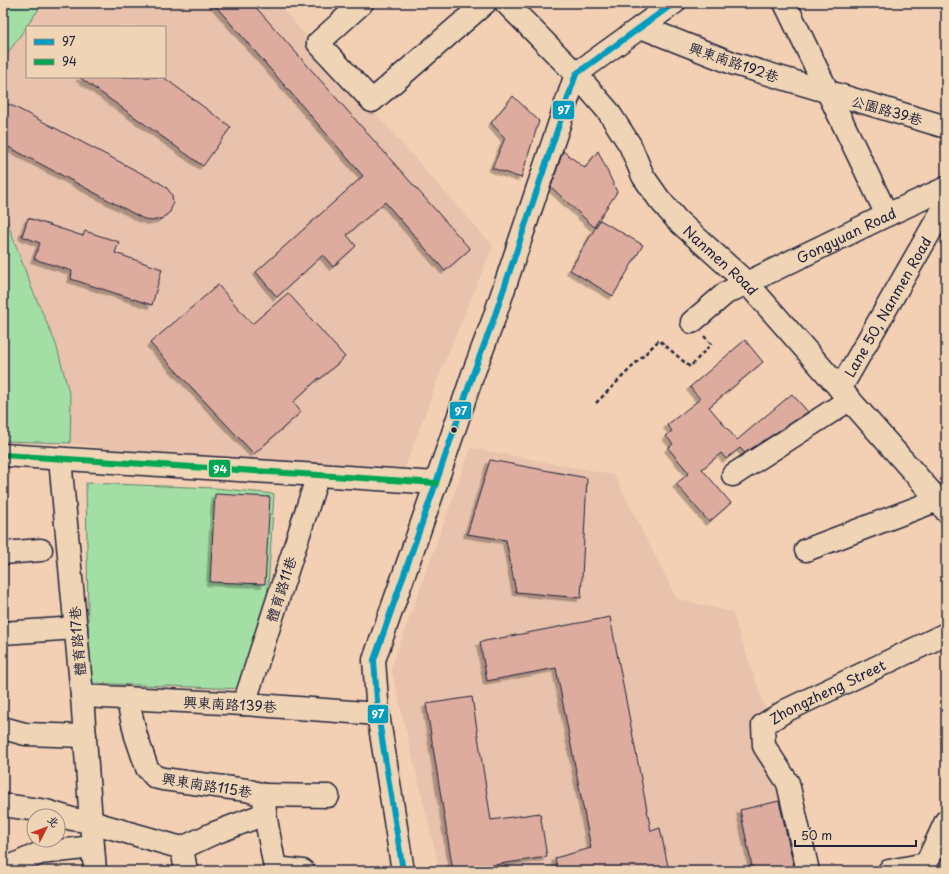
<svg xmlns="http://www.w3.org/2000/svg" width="949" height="874" font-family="'Playpen Sans','LXGW WenKai TC',sans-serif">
<defs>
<filter id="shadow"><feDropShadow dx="-3.5" dy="3.5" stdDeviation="0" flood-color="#0004"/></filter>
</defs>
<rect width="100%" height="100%" fill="#f3d0b4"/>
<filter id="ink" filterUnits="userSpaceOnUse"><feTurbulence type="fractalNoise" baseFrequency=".025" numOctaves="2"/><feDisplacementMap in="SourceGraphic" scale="8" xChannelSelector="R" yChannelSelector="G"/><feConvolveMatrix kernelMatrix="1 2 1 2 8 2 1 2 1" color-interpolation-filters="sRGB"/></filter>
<g filter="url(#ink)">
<!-- built -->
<path fill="#e8c2ac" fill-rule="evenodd" d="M 43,3 L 277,3 L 493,246 L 444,363 L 405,468 L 294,465 L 104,448 L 70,443 L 71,400 L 63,371 L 56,344 L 32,289 L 3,211 L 3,60 ZM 27,27 L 165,27 L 165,77 L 27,77 Z
M 471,448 L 614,475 L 677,599 L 732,612 L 821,871 L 440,871 L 391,668 Z"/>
<!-- green -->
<path fill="#a3dea4" stroke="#628070" d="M 3,3 L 43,3 L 3,60 Z
M 3,211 L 32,289 L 56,344 L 71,400 L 70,443 L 3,441 Z
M 86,483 L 215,488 L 274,494 L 267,604 L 243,689 L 89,683 Z"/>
<!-- building -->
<path fill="#ddac9f" stroke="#22223b" filter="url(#shadow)" d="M 213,3 L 252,3 L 470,249 L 445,271 L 385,202 L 347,235 L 356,246 L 333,267 L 323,255 L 277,297 L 256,272 L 363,176 Z
M 79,77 L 163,77 L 231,127 L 203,166 Z
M 513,96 L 539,121 L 521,178 L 492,168 L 505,138 L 491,123 Z
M 9,104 L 160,183 L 166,187 L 172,195 L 173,204 L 170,212 L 161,219 L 151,221 L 142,218 L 3,144 L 3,114 Z
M 563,151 L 585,168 L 598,151 L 617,192 L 594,227 L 551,187 Z
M 28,218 L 83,236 L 85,231 L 119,242 L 115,253 L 162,269 L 152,305 L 71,279 L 72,271 L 34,259 L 40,243 L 22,236 Z
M 600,220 L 643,245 L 613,296 L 570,270 Z
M 218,285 L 252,324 L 288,293 L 345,357 L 320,379 L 319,378 L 293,402 L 301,412 L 254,454 L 150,343 Z
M 745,340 L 763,362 L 709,407 L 737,440 L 792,394 L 808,412 L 745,453 L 740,448 L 726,459 L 721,453 L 702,469 L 731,503 L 709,522 L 676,484 L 689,473 L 668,448 L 673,444 L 666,436 L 672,431 L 667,425 L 700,399 L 690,387 Z
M 490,460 L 587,478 L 581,598 L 516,592 L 506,540 L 467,534 Z
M 215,494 L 270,497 L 265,584 L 210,582 Z
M 610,617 L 651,831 L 660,828 L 669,871 L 558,871 L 555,858 L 591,848 L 556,668 L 487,681 L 480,642 Z
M 472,697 L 491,820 L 540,813 L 547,857 L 453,871 L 426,704 Z
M 779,801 L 794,867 L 778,871 L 753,871 L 740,810 Z"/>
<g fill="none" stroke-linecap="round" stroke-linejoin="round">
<defs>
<g id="minor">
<path d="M 362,3 L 318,43 L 372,101 L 485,3"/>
<path id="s1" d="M 506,3 L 576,74 L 608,111 L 630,145 L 643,176 L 659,199 L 677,220 L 747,283 L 938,500 L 946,511"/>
<path d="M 785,3 L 887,215"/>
<path d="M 641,27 L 735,64 L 946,127"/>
<path id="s2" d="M 692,322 L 726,293 L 887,215 L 946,188"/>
<path id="s3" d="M 840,389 L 946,204"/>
<path d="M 3,455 L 318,475 L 436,483"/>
<path d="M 60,459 L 82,696 L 91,822 L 95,871"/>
<path d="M 733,475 L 849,400"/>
<path d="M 806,550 L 938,500"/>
<path d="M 3,553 L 41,550"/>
<path d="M 3,633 L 76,628"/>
<path d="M 82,696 L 244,704 L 378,714"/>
<path d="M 127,698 L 136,736 L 147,768 L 155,777 L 163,779 L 246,790 L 264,795 L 265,814 L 275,868 L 303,871"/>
<path d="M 244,704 L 318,475"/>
<path d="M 3,728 L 25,734 L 85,736"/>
<path d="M 264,795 L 328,796"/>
<path d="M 3,806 L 10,806 L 46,811 L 72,819 L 91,822 L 182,848 L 212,834 L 265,814"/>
<path d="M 182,848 L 186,871"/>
<path d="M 3,870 L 40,853 L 93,847"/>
<path d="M 403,871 L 378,714 L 374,660 L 436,483 L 473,374 L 493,321 L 576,74 L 674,3"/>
<path id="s4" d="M 808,871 L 788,783 L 764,746 L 763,725 L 787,710 L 946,634"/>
<path d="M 889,871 L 926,864"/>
<path d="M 923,871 L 946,821"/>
</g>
</defs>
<!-- minor casing -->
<use href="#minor" stroke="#22223b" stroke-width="25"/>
<!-- path -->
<path stroke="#22223b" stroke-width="2.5" stroke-dasharray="4 3" stroke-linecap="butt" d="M 596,403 L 659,340 L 690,367 L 711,344 L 704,336"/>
<!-- minor -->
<use href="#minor" stroke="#efd5b6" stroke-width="22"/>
<defs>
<path id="bus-1" d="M 403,871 L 378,714 L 374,660 L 436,483 L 473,374 L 493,321 L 576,74 L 674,3"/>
<path id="bus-2" d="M 3,455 L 318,475 L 436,483"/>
</defs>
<!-- bus-1 casing -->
<use href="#bus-1" stroke="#efd5b6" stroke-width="9"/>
<!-- bus-2 casing -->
<use href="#bus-2" stroke="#efd5b6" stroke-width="9"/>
<!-- bus-1 -->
<use href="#bus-1" stroke="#039cbf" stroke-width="6"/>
<!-- bus-2 -->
<use href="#bus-2" stroke="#00a651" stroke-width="6"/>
</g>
</g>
<!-- markers -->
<circle fill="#22223b" stroke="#efd5b6" stroke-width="1.5" cx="454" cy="430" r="3.5"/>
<g text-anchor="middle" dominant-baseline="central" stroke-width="3" stroke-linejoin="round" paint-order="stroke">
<!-- street labels -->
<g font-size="14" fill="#22223b" stroke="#efd5b6">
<text transform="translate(734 62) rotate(19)">興東南路192巷</text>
<text transform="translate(887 110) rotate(16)">公園路39巷</text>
<text stroke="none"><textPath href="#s2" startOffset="178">Gongyuan Road</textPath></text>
<text stroke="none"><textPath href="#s1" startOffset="338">Nanmen Road</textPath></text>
<text stroke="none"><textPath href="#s3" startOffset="95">Lane 50, Nanmen Road</textPath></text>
<text transform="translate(281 589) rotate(-72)">體育路11巷</text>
<text transform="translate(77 641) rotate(-95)">體育路17巷</text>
<text stroke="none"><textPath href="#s4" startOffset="228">Zhongzheng Street</textPath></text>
<text transform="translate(230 704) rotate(3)">興東南路139巷</text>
<text transform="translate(207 785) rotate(9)">興東南路115巷</text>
</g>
</g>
<g stroke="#efd5b6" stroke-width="1.5">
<rect x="552" y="100" width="23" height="20" rx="4" fill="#039cbf"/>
<rect x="449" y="401" width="23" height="19" rx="4" fill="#039cbf"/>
<rect x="208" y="459" width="23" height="19" rx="4" fill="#00a651"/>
<rect x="367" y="704" width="22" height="20" rx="4" fill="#039cbf"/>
</g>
<g font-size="11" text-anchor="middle" font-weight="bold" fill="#fff">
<text x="564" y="114">97</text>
<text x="461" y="415">97</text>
<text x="220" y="473">94</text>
<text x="378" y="718">97</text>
</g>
<!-- margin -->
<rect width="949" height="874" fill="none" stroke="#efd5b6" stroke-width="16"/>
<rect x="8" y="8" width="933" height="858" fill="none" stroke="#22223b" stroke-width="1.5" filter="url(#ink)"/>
<!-- legend -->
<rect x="26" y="26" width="140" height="52" fill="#efd5b6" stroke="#9d8d85"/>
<rect x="34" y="39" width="20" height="6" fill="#039cbf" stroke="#9d8d85"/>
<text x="62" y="46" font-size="12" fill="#22223b">97</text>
<rect x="34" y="59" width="20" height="6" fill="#00a651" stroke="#9d8d85"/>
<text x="62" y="66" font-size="12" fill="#22223b">94</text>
<!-- north arrow -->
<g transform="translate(46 828) rotate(48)"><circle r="19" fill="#efd5b6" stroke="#9d8d85"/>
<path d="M0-3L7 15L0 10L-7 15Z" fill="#c8321e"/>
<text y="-6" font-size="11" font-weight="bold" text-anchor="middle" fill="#22223b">北</text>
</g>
<!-- scale -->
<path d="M795 840v6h121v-6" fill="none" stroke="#22223b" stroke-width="2"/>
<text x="801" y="840" font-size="12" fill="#22223b" stroke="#efd5b6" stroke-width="3" paint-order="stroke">50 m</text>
</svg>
